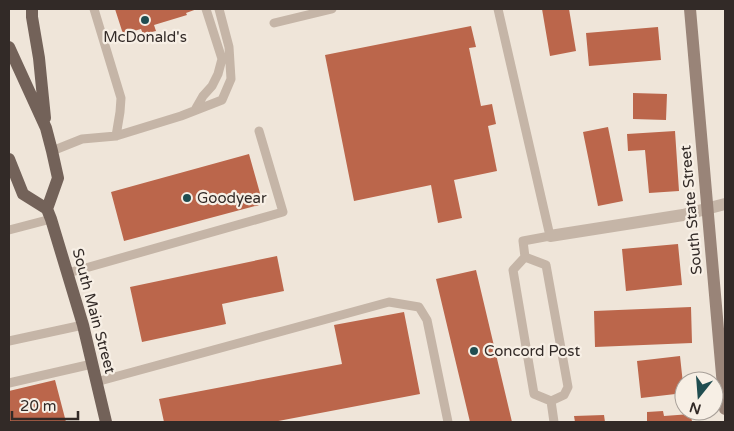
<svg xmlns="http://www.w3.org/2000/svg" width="734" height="431" font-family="'Varela Round',sans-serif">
<rect width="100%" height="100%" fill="#efe5d9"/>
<!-- building -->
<path fill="#bb664b" d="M 115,9 L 197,9 L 186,13 L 187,15 L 154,25 L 156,31 L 143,34 L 141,29 L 123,34 Z
M 542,9 L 569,9 L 576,51 L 550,56 Z
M 471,26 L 476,47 L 469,48 L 481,106 L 492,104 L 496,124 L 488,126 L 497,171 L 454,180 L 462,218 L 438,223 L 431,185 L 354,201 L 325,55 Z
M 658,27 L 661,60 L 589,66 L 586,33 Z
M 633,93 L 667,94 L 666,120 L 633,119 Z
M 608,127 L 623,201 L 598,206 L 583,132 Z
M 675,131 L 679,191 L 649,193 L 645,150 L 628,151 L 627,134 Z
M 249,154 L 263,204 L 124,241 L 111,192 Z
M 678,244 L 682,285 L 626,291 L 622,249 Z
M 277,256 L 284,291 L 222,304 L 226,324 L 142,342 L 130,287 Z
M 476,270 L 512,422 L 470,422 L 436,279 Z
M 691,307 L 692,343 L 595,347 L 594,311 Z
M 404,312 L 420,394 L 273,422 L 164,422 L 159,399 L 342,364 L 334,325 Z
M 680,356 L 684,393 L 641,398 L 637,361 Z
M 55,380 L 66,422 L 9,422 L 9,391 Z
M 663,411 L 664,416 L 691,414 L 692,422 L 647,422 L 647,412 Z
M 604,415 L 605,422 L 575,422 L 574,416 Z"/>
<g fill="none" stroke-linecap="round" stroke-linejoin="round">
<!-- lane -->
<path stroke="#c5b5a7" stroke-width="9" d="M 94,9 L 121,98 L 120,112 L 116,136
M 498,9 L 550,236 L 523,241 L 525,257
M 274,23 L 332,9
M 195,110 L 203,96 L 212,86 L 218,74 L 222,59 L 206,9
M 52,151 L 82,139 L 116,136 L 181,116 L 222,100 L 231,79 L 229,47 L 219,9
M 9,230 L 51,219
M 525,257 L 546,265 L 568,387 L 564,395 L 551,401 L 534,394 L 513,270 Z
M 68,273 L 283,212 L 259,131
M 9,341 L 83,325
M 96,382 L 389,302 L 419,307 L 427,320 L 448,422
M 9,383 L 92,364
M 551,401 L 554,422"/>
<!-- street -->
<path stroke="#c5b5a7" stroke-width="12" d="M 550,236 L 683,215 L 725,204"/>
<!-- secondary -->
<path stroke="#998478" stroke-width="12" d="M 690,9 L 725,409"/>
<!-- primary -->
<path stroke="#736259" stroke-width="12" d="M 32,9 L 32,17 L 39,58 L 45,118
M 9,47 L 46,128 L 52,151 L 58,178 L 47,209
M 9,159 L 23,194 L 47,209 L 51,219 L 83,325 L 106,422"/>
</g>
<!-- markers -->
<g fill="#204d50" stroke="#f7efe5" stroke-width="2">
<circle cx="145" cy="20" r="5"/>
<circle cx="187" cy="198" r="5"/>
<circle cx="474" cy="351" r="5"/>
</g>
<g text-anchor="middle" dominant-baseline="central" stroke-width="4.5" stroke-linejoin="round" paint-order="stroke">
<!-- poi labels -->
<g font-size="15" fill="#322a27" stroke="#f7efe5" text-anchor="start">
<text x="145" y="37" text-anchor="middle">McDonald's</text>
<text x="197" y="198">Goodyear</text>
<text x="484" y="351">Concord Post</text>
</g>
<!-- street labels -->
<g font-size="15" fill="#322a27" stroke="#f7efe5">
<text transform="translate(691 210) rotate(-95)">South State Street</text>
<text transform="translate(94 311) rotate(75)">South Main Street</text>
</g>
</g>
<!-- border -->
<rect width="734" height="431" fill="none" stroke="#322a27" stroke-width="20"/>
<!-- north arrow -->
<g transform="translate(699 396) rotate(197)"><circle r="24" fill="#f7efe5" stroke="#a8a099"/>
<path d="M0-4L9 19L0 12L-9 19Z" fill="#204d50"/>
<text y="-8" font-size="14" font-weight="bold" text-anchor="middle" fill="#322a27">N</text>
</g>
<!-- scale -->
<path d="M12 411v8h66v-8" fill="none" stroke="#322a27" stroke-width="2.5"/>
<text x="20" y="411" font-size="15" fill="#322a27" stroke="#f7efe5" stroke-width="4" paint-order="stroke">20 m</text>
</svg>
